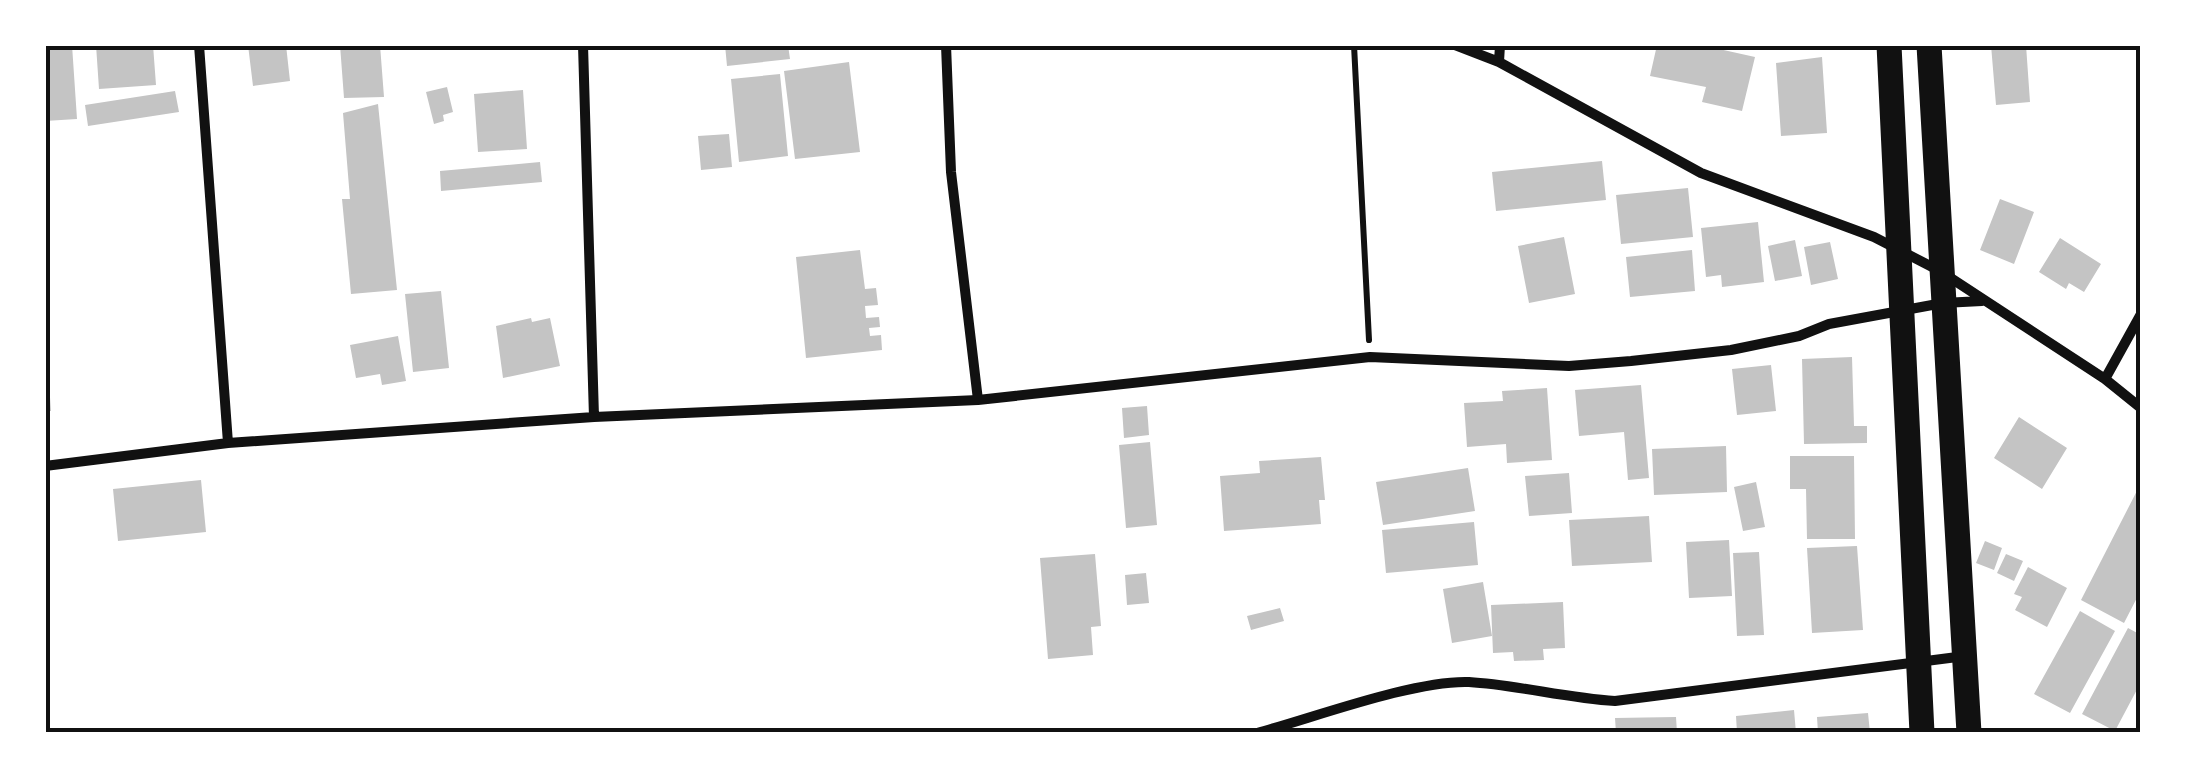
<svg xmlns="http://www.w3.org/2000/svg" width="2186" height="778" font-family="'IBM Plex Sans',sans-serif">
<rect width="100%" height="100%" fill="#fff"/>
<!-- building -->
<path fill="#c4c4c4" d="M 45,45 L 72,45 L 77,119 L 45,121 Z
M 96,45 L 153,45 L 156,85 L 99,89 Z
M 248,45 L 286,45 L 290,81 L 253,86 Z
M 340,45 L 380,45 L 384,97 L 344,98 Z
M 725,45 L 788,45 L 790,59 L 727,66 Z
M 1657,45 L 1701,45 L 1755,57 L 1742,111 L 1702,102 L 1706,87 L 1650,76 Z
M 1991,45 L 2026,45 L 2030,102 L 1996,105 Z
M 1822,57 L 1827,133 L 1781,136 L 1776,63 Z
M 849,62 L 860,152 L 795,159 L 784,71 Z
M 780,74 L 788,156 L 739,162 L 731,79 Z
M 447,87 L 453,112 L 443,115 L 444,121 L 434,124 L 426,92 Z
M 523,90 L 527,149 L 478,152 L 474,94 Z
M 175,91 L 179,112 L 88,126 L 85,105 Z
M 378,104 L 397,290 L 351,294 L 342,199 L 350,199 L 343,113 Z
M 729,134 L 732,167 L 701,170 L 698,136 Z
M 1602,161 L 1606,200 L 1496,211 L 1492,172 Z
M 540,162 L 542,182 L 441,191 L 440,171 Z
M 1688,188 L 1693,237 L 1621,244 L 1616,195 Z
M 2000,199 L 2034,212 L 2014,264 L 1980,250 Z
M 1758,222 L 1764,282 L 1722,287 L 1721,275 L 1706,277 L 1701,228 Z
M 1564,237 L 1575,294 L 1529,303 L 1518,246 Z
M 2060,238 L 2101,264 L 2084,292 L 2069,283 L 2066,289 L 2039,272 Z
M 1795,240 L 1802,276 L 1775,281 L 1768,246 Z
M 1830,242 L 1838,279 L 1811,285 L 1804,247 Z
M 860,250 L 865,289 L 876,288 L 878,305 L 865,306 L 866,318 L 879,317 L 880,327 L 869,328 L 870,336 L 881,335 L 882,350 L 806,358 L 796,257 Z
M 1692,250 L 1695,291 L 1630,297 L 1626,257 Z
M 441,291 L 449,368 L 413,372 L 405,294 Z
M 531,318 L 532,322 L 550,318 L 560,366 L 503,378 L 496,326 Z
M 398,336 L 406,381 L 382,385 L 380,374 L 356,378 L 350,345 Z
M 1852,357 L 1854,426 L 1867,426 L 1867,443 L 1804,444 L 1802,359 Z
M 1771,365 L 1776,411 L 1737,415 L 1732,369 Z
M 45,370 L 48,370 L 51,411 L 45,411 Z
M 1641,385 L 1649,478 L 1628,480 L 1624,432 L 1579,436 L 1575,390 Z
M 1547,388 L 1552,460 L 1507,463 L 1506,444 L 1467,447 L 1464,403 L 1503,401 L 1502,391 Z
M 1147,406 L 1149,435 L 1124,438 L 1122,408 Z
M 2019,417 L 2067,448 L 2042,489 L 1994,458 Z
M 1150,442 L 1157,525 L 1126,528 L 1119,445 Z
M 1726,446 L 1727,492 L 1654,495 L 1652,449 Z
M 1790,456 L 1854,456 L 1855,539 L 1807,539 L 1806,489 L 1790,489 Z
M 1321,457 L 1325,500 L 1319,500 L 1321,524 L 1224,531 L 1220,476 L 1260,473 L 1259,461 Z
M 1468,468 L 1475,511 L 1383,525 L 1376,482 Z
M 1569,473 L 1572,513 L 1529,516 L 1525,476 Z
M 201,480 L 206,532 L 118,541 L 113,489 Z
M 1756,482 L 1765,527 L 1743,531 L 1734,487 Z
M 2141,483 L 2141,590 L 2124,623 L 2081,600 Z
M 1649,516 L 1652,562 L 1572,566 L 1569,520 Z
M 1474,522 L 1478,565 L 1386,573 L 1382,530 Z
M 1729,540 L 1732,596 L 1689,598 L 1686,542 Z
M 1985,541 L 2002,548 L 1994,570 L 1976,563 Z
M 1857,546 L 1863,630 L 1812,633 L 1807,548 Z
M 1759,552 L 1764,635 L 1737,636 L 1733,553 Z
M 1095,554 L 1101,626 L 1091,627 L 1093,655 L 1048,659 L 1040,558 Z
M 2006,554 L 2023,561 L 2014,581 L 1997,573 Z
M 2028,567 L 2067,588 L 2047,627 L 2015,610 L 2022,597 L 2014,594 Z
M 1146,573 L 1149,603 L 1127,605 L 1125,575 Z
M 1483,582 L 1492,636 L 1452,643 L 1443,589 Z
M 1563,602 L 1565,648 L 1543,649 L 1544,660 L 1514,661 L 1513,652 L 1493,653 L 1491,605 Z
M 1280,608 L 1284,621 L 1251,630 L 1247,616 Z
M 2080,611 L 2115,631 L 2070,713 L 2034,694 Z
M 2128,628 L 2141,635 L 2141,682 L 2115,731 L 2082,714 Z
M 1794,710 L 1796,733 L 1737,733 L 1736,716 Z
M 1868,713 L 1870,733 L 1818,733 L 1817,717 Z
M 1676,717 L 1677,733 L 1616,733 L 1615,718 Z"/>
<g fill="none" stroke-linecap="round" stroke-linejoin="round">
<!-- path -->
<path stroke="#111" stroke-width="6" d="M 1354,45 L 1369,340"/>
<!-- minor -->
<path stroke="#111" stroke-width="10" d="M 199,45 L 228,443
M 583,45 L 594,417
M 946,45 L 951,172 L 978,400
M 1455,45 L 1499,62 L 1701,173 L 1874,237 L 1940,271 L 2105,379 L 2141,408
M 1499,62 L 1500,45
M 2105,379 L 2141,314
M 45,466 L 228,443 L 594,417 L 978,400 L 1370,357 L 1569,366 L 1631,361 L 1731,350 L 1799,336 L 1829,324 L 1943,303 L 1982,301
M 1257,733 C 1313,718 1414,680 1469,682 C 1518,685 1566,698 1615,701 L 1965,656"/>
<!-- primary -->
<path stroke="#111" stroke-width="25" d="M 1889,45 L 1922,733
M 1929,45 L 1969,733"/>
</g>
<!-- border -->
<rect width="2186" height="778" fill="none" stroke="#ffffff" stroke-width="95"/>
<rect x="48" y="48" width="2090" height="682" fill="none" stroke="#111" stroke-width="4"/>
</svg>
